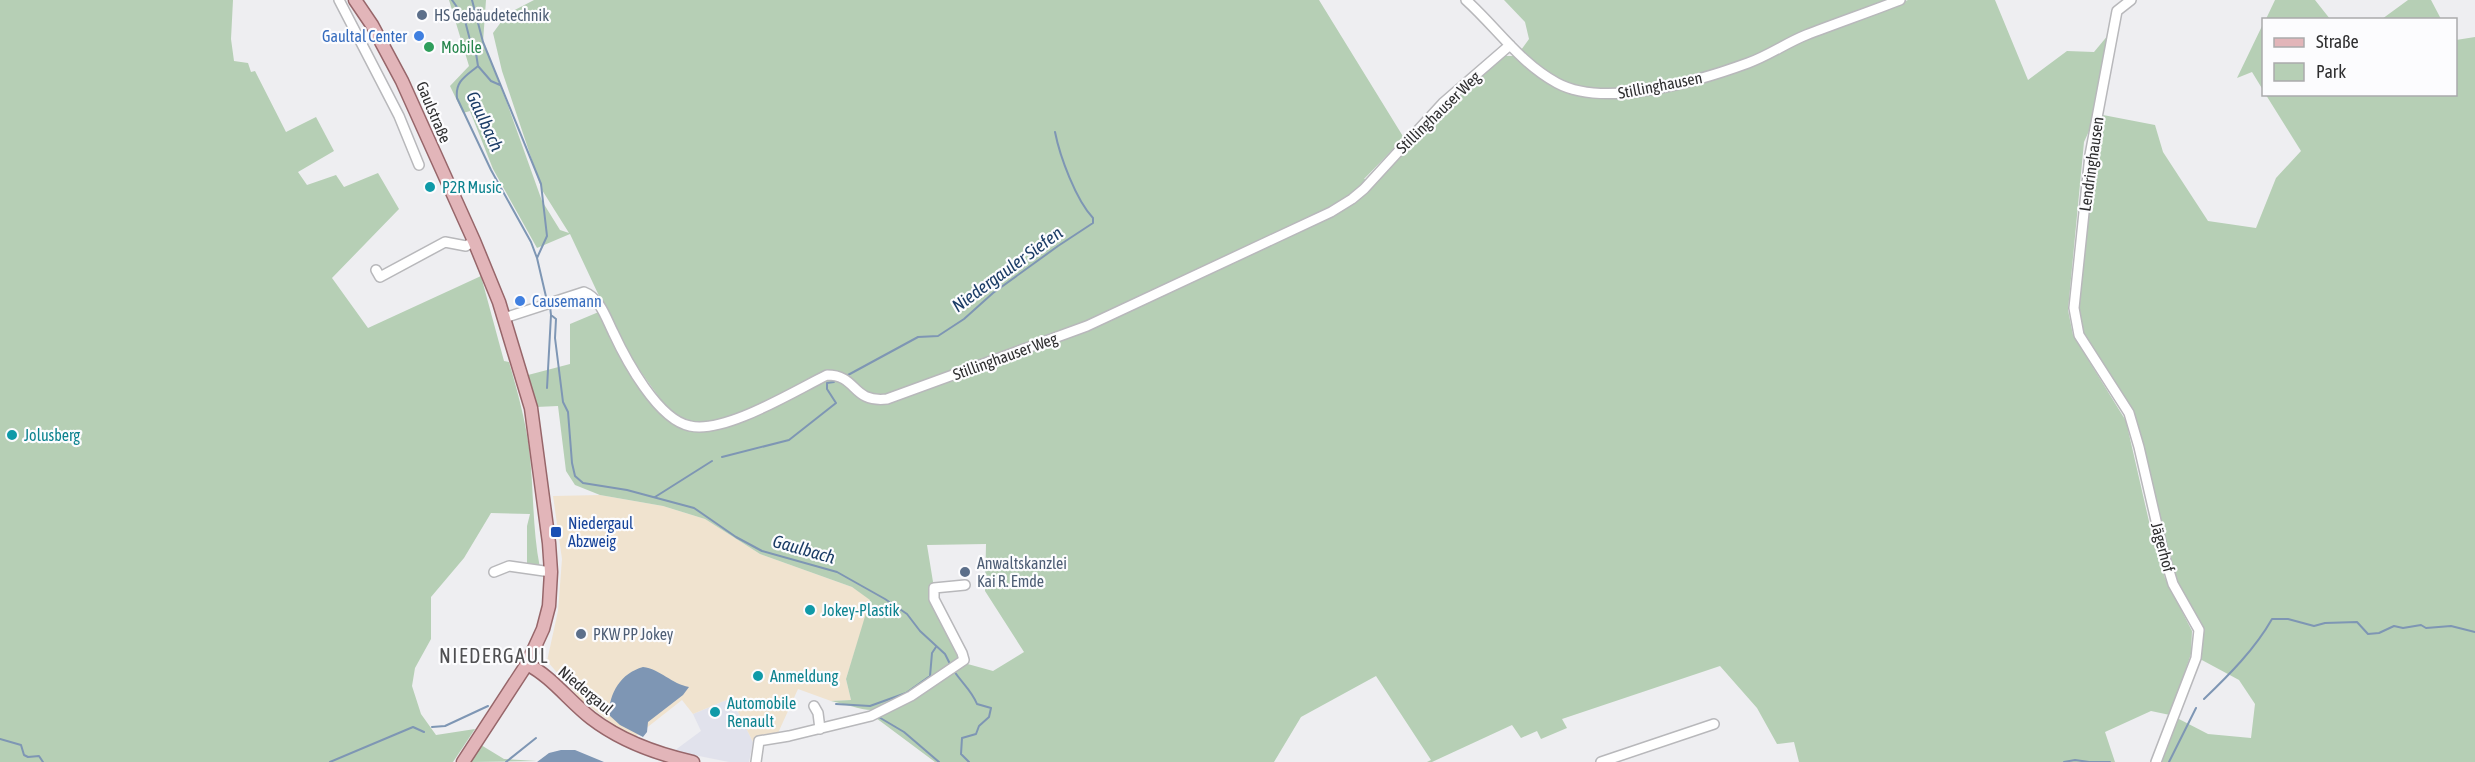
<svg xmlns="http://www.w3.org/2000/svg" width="2475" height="762" font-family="'Asap Condensed',sans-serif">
<rect width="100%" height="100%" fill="#eeeef1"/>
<!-- built -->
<path fill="#e1e2ec" d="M 731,698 L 753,742 L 749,762 L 729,762 L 674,751 L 701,731 L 693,714 Z"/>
<!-- industrial -->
<path fill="#f0e3cf" d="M 600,495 L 663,506 L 705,519 L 760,554 L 852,587 L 871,600 L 846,679 L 851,700 L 831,701 L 798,689 L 778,733 L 753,742 L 731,698 L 693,714 L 682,700 L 635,737 L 615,726 L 581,700 L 547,661 L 558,611 L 562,559 L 553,496 Z"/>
<!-- green -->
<path fill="#b6cfb5" d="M 0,0 L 233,0 L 231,39 L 234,61 L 248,63 L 251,72 L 255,71 L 286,132 L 316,117 L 334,151 L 298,172 L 307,185 L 336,175 L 344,187 L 378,173 L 399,209 L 332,278 L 368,328 L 481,276 L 504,361 L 509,362 C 517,390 525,418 529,448 C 534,488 532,528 540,568 L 527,565 L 527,526 L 530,514 L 491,513 L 464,558 L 431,597 L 431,639 L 415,668 L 412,686 L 421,714 L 436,735 L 475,729 L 453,762 L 0,762 Z
M 449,0 L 486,0 L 483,42 L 507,103 L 542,201 L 560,230 L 569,233 L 542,190 L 502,71 L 493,33 L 507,14 L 534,0 L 1319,0 L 1404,138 L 1364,179 L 1375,181 L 1445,106 L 1505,56 L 1515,56 L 1536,75 L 1559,88 L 1589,97 L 1619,97 L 1646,95 L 1799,42 L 1908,0 L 1995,0 L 2028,80 L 2067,51 L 2094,52 L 2109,34 L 2094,120 L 2084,142 L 2068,310 L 2073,335 L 2126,421 L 2153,539 L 2165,578 L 2192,631 L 2191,654 L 2170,715 L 2151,711 L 2105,732 L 2115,762 L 1799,762 L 1794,742 L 1777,744 L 1757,708 L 1720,666 L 1562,719 L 1567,728 L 1541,739 L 1537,731 L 1521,738 L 1512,725 L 1432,762 L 1427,762 L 1431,760 L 1376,676 L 1301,717 L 1274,762 L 935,762 L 876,718 L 964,663 L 993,671 L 1024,652 L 985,591 L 986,544 L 927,545 L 934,588 L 953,635 L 960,660 C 941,672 893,709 873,710 C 864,711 842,703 831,701 L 851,700 L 846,679 L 870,600 L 852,587 L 760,554 L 705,519 L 663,506 L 600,495 L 575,485 L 566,471 L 558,406 L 536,407 L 528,375 L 570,364 L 570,324 L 601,311 L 631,368 L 661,400 L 623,347 L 570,234 L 537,248 L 493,169 L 470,111 L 463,113 L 450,86 L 469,66 Z
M 1504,0 L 1891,0 C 1815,32 1740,68 1660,84 C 1637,89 1614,94 1592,90 C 1563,85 1542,70 1521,50 L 1529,39 L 1525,22 Z
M 2275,0 L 2315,0 L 2330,19 L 2266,19 Z
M 2408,0 L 2431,0 L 2441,19 L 2382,19 Z
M 2263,24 L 2263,90 L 2252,72 L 2237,78 Z
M 2475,37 L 2475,762 L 2159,762 L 2177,718 L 2208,734 L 2251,738 L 2255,704 L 2239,680 L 2200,659 L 2203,636 L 2198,618 L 2176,579 L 2162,534 L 2139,430 L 2131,407 L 2083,332 L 2078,309 L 2087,212 L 2103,115 L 2155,125 L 2163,152 L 2208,221 L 2256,228 L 2276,178 L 2301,151 L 2266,95 L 2456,94 L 2456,40 Z
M 481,745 L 504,759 L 537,761 L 470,762 Z"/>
<!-- water -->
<path fill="#7e96b4" d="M 643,667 C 660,669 672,684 689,687 L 683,695 L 648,722 L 647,732 L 643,737 L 620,725 L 609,715 C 609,693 621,673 643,667 Z
M 561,750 L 575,750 L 604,762 L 537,762 L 549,753 Z"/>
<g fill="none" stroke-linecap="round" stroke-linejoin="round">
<!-- stream -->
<path stroke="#7e96b4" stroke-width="2" d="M 452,0 L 464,17 L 470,40 L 475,47 L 478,66 C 466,76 455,81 457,98 L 491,170 L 531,242 L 537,258
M 472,0 L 483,42 L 541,184 L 547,236 L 537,258 L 547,301
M 478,66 L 491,81 L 500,85
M 550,306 L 551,315 L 556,319 L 555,338 L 563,402 L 568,412 L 572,463 L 575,476 L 583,483 L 627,490 L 694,508 L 736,537 L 762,551 L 837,572 L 885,599 L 907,614 L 920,631 L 945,654 L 951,666
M 848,375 L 918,337 L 938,336 L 964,319 L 993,293 L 1058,246 L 1093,223 L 1093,218 C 1076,200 1060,157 1055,132
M 547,388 L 551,315
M 722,457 L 789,440 L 836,403 L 827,389 L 827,383 L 834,382
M 655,497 L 712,461
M 954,671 C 962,683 972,691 977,704 L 991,708 L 989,717 L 979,726 L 976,734 L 962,738 L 961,754 L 969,762
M 2204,699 C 2229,675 2255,649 2272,619 L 2288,619 L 2314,626 L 2325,623 L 2357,622 L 2368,634 L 2379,633 L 2394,626 L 2403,628 L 2421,625 L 2426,628 L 2451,626 L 2475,632
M 836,704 L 870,706 L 906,693 L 930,676 L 932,653 L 936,647
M 877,716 L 904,732 L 939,762
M 432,727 L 445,726 L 488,706
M 0,739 L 21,745 L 24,755 L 28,757 L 39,756 L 43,762
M 330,762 L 413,727 L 424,732
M 506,762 L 536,738
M 2064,762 L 2075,760 L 2089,762
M 2090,762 L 2110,762
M 2169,762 L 2196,708"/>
<defs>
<path id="minor" d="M 339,0 L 399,116 L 419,165
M 1466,0 C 1497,28 1520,63 1557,83 C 1605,109 1699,81 1748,63 C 1768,56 1786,43 1806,35 C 1837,23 1869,12 1900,0
M 2131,0 L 2117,11 L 2090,155 L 2074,308 L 2079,335 L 2129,413 L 2139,447 L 2163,551 L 2173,584 L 2199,630 L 2196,658 L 2156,762
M 376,270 L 380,277 L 445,242 L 466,246 L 474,241
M 504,318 L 584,292 C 600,298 606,318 613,332 C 626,360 658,420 690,426 C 725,434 794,391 827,375 C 858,375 851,403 887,399 L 1087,326 L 1331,212 L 1352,199 L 1364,189 L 1443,103 L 1510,45
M 494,572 L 509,566 L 551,572
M 814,706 L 818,713 L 820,729
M 756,762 L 759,741 L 789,736 L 871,716 L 911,696 L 964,660 L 962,653 L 934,599 L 934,588 L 965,585
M 1601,762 L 1714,724"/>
<path id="major" d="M 355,0 L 372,25 L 402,81 L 474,241 L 499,302 L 531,408 L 549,543 L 551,572 L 549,606 L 543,629 L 527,664 L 463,762
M 527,664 C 552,677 569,701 591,718 C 621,741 657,754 693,762"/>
</defs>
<!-- minor casing -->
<use href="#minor" stroke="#b8b8bb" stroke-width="12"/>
<!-- major casing -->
<use href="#major" stroke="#97666a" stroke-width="15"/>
<!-- minor -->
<use href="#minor" stroke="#fff" stroke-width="9"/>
<!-- major -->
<use href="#major" stroke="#e2b5b9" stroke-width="12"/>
</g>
<!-- markers -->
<g fill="#5c6f8a" stroke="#fcfcfe" stroke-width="2">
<circle cx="422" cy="15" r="6"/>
<circle cx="965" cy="572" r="6"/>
<circle cx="581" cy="634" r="6"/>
</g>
<g fill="#3f7fe0" stroke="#fcfcfe" stroke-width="2">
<circle cx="419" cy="36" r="6"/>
<circle cx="520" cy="301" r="6"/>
</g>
<circle fill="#2e9e5b" stroke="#fcfcfe" stroke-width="2" cx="429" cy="47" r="6"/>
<g fill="#0f9aa8" stroke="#fcfcfe" stroke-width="2">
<circle cx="430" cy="187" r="6"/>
<circle cx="12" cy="435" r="6"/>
<circle cx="810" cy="610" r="6"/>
<circle cx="758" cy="676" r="6"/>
<circle cx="715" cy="712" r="6"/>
</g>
<rect fill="#1a4fb4" stroke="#fcfcfe" stroke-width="2" x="550" y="526" width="12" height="12" rx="3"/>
<g text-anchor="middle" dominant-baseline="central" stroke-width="4.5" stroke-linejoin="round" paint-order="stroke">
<!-- service labels -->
<g font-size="16" fill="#4e5e75" stroke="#fcfcfe" text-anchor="start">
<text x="434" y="15">HS Gebäudetechnik</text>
<text x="977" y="563">Anwaltskanzlei<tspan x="977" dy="18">Kai R. Emde</tspan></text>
<text x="593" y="634">PKW PP Jokey</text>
</g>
<!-- shop labels -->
<g font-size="16" fill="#366cbe" stroke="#fcfcfe" text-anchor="end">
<text x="407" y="36">Gaultal Center</text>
<text x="532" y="301" text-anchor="start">Causemann</text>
</g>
<!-- leisure labels -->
<g font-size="16" fill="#27864d" stroke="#fcfcfe" text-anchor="start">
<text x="441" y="47">Mobile</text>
</g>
<!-- street labels -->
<g font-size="16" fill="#2f2f30" stroke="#fcfcfe">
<text transform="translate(1660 85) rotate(-11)">Stillinghausen</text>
<text transform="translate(434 112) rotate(67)">Gaulstraße</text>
<text transform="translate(1438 112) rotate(-44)">Stillinghauser Weg</text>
<text transform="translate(2091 164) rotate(-82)">Lendringhausen</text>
<text transform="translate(1005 356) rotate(-20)">Stillinghauser Weg</text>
<text transform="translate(2163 547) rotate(75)">Jägerhof</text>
<text transform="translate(586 690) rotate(40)">Niedergaul</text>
</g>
<!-- culture labels -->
<g font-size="16" fill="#0d838f" stroke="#fcfcfe" text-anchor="start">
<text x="442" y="187">P2R Music</text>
<text x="24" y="435">Jolusberg</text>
<text x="822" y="610">Jokey-Plastik</text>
<text x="770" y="676">Anmeldung</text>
<text x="727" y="703">Automobile<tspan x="727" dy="18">Renault</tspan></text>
</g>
<!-- transit labels -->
<g font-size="16" fill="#164399" stroke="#fcfcfe" text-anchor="start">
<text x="568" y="523">Niedergaul<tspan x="568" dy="18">Abzweig</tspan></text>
</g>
<!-- water labels -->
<g font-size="18" font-style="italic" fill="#1b3c66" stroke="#fcfcfe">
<text transform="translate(485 121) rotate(65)">Gaulbach</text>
<text transform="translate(1007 269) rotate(-36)">Niedergauler Siefen</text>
<text transform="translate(804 549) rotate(16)">Gaulbach</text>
</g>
<!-- quarter labels -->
<g font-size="20" letter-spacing="1.5" fill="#4f4f51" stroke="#fcfcfe">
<text x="494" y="655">NIEDERGAUL</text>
</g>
</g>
<!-- legend -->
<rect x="2262" y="18" width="195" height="78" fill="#fcfcfe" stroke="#aaaaac" stroke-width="1.5"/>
<rect x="2274" y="38" width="30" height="9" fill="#e2b5b9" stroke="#aaaaac" stroke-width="1.5"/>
<text x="2316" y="48" font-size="18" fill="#2f2f30">Straße</text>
<rect x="2274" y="63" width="30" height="18" fill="#b6cfb5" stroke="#aaaaac" stroke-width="1.5"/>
<text x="2316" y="78" font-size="18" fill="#2f2f30">Park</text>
</svg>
